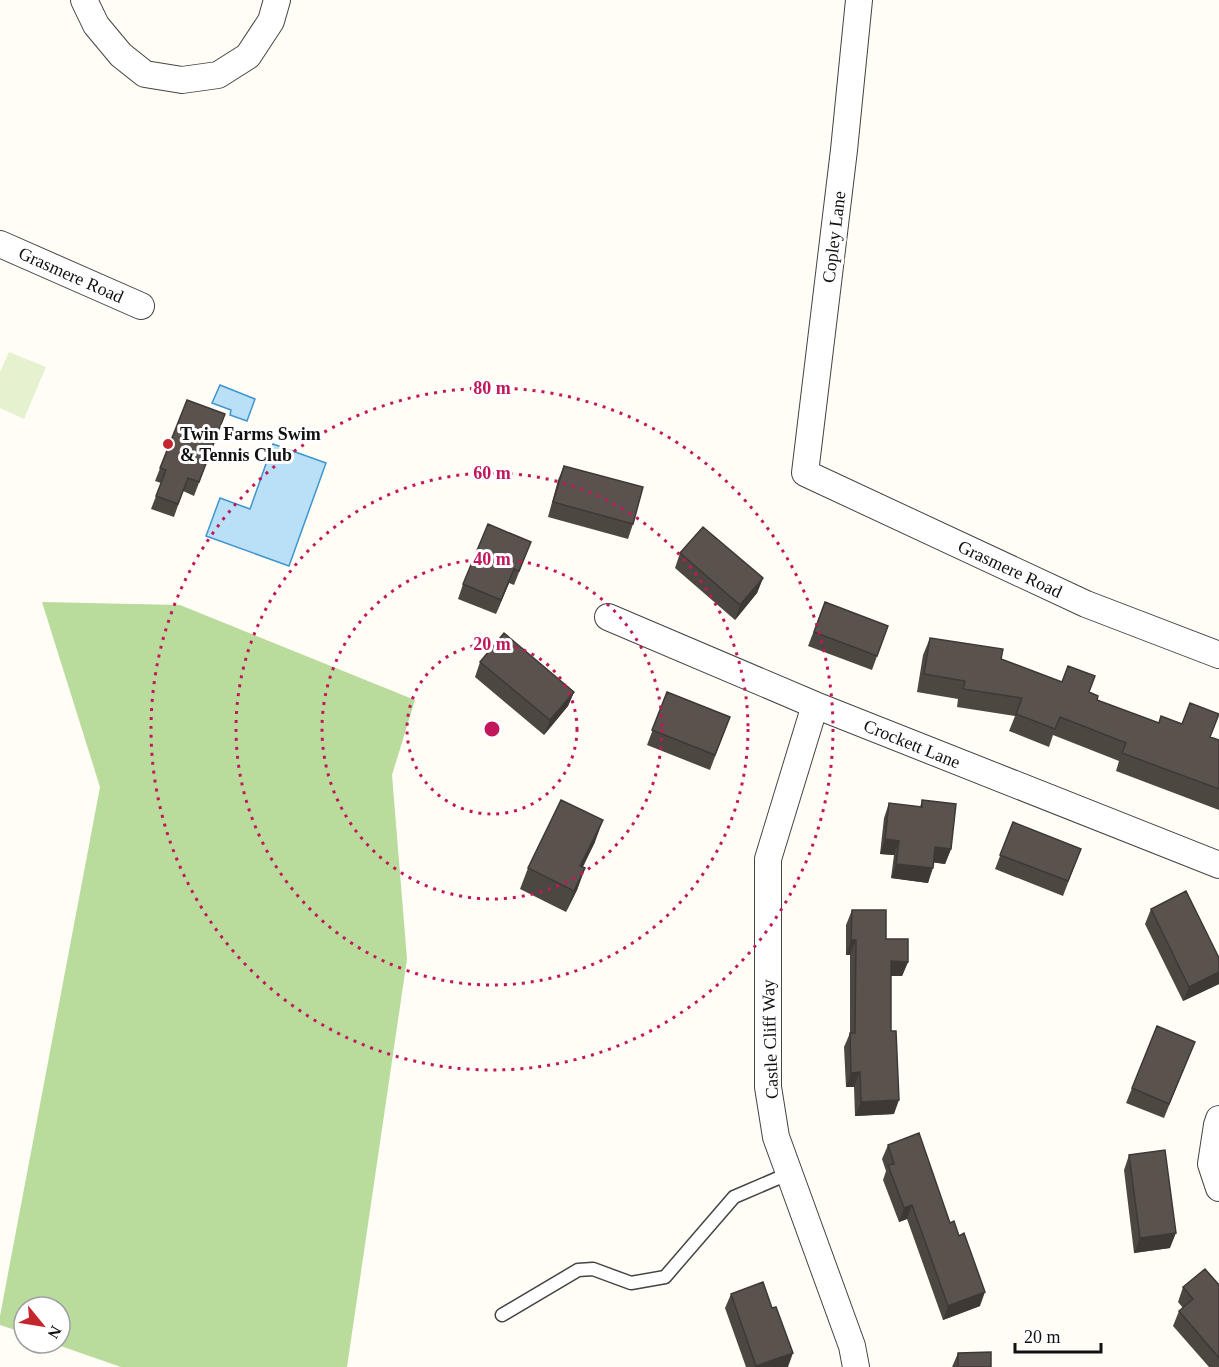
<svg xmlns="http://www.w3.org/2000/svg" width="1219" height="1367" font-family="Georgia,serif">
<rect width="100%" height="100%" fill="#fffdf5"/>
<!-- forest -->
<path fill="#b9dc9c" d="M 42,602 L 180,605 L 415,700 L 392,775 L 407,959 L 347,1367 L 121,1367 L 52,1343 L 60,1343 L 60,1307 L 24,1307 L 24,1333 L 0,1325 L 0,1316 L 100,787 Z"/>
<!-- pitch -->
<path fill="#e6f2cf" d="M 9,352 L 46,367 L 24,419 L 0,408 L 0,372 Z"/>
<!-- water -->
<path fill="#b9e0f7" stroke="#3f96cf" stroke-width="1.5" d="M 220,385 L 255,399 L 247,421 L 230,415 L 231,410 L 212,403 Z
M 273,444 L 326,463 L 289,566 L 206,536 L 220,498 L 250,509 Z"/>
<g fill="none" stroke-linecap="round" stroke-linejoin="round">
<defs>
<path id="lane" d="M 502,1315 L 578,1270 L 593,1269 L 631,1283 L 665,1277 L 734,1197 L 790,1173"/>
<path id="street" d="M 84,0 L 96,25 L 121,55 L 145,74 L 182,80 L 218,75 L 248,56 L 271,21 L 277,0
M 859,0 L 844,150 L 805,473 L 1086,604 L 1219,655
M 0,244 L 141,306
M 608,617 L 815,705 L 1219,865
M 815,705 L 768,859 L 768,1087 L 776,1137 L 852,1346 L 856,1367
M 1219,1119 L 1217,1125 L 1211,1164 L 1219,1188"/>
</defs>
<!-- lane casing -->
<use href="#lane" stroke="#444" stroke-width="15"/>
<!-- street casing -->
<use href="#street" stroke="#444" stroke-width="28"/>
<!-- lane -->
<use href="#lane" stroke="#fff" stroke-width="12"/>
<!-- street -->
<use href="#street" stroke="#fff" stroke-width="26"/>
</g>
<!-- wall -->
<path fill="#4d4742" d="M 187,400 L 225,414 L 194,496 L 183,491 L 174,517 L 151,509 L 161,483 L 155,481 Z
M 564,466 L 633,524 L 628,539 L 548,517 L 558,480 Z
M 680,553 L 763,578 L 757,593 L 735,620 L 675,568 Z
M 525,557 L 514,585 L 509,583 L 496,614 L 458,599 L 463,584 Z
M 825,602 L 888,626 L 872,670 L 808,646 Z
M 930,638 L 1001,659 L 1089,693 L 1097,700 L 1159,723 L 1219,740 L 1219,810 L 1116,771 L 1119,761 L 1053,735 L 1049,747 L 1009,731 L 1015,716 L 957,707 L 958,699 L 917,692 L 923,655 Z
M 480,662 L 574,692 L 568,706 L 544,735 L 475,677 Z
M 667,692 L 730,717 L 710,770 L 647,745 Z
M 922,800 L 951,849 L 945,864 L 933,862 L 928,883 L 891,878 L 894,855 L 880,854 L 884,818 L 889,803 L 920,807 Z
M 1013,822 L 1081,849 L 1063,896 L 995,869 Z
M 595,842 L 583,867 L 585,868 L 577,890 L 566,912 L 520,889 L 528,868 Z
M 1151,909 L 1219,958 L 1219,984 L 1183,1001 L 1145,924 Z
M 852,910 L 886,939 L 908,962 L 902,976 L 891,976 L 891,1031 L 894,1114 L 855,1116 L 854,1087 L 846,1087 L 844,1047 L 850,1033 L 850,955 L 846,955 L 846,925 Z
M 1189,1056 L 1164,1118 L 1126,1103 L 1132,1088 Z
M 888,1145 L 980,1306 L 943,1320 L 907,1219 L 899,1222 L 883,1180 L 886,1171 L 882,1159 Z
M 1129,1155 L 1170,1248 L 1134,1253 L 1124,1170 Z
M 1219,1285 L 1219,1367 L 1209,1367 L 1173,1326 L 1179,1311 L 1183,1308 L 1178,1302 L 1183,1287 Z
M 731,1294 L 788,1367 L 746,1367 L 725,1308 Z
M 958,1353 L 991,1367 L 952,1367 Z"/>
<!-- shaded-wall -->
<path fill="#3f3936" d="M 514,569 L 509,583 L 496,614 L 501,600 Z
M 763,578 L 757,593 L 735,620 L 740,605 Z
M 574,692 L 568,706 L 544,735 L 550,720 Z
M 603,820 L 595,842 L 572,887 L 580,866 Z
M 885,839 L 899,841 L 894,855 L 880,854 Z
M 935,847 L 951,849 L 945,864 L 930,862 Z
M 896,864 L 933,868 L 928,883 L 891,878 Z
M 585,868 L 577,890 L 566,912 L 574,891 Z
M 851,940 L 856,940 L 850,955 L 846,955 Z
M 891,961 L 908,962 L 902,976 L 886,976 Z
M 1219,972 L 1219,984 L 1183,1001 L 1189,987 Z
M 860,1072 L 854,1087 L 846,1087 L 851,1073 Z
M 899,1100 L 894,1114 L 855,1116 L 861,1102 Z
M 912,1205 L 907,1219 L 899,1222 L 904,1208 Z
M 1176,1233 L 1170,1248 L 1134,1253 L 1140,1238 Z
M 985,1292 L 980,1306 L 943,1320 L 948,1306 Z
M 793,1353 L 788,1367 L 756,1367 L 756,1366 Z"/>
<!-- building -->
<path fill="#5a524d" stroke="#3f3936" stroke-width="1.5" d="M 187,400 L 225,414 L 199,482 L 188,478 L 178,504 L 156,496 L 166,470 L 160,468 Z
M 564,466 L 643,487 L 633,524 L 553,502 Z
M 488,524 L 531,542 L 519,571 L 514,569 L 501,600 L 463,584 Z
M 703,527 L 763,578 L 740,605 L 680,553 Z
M 825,602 L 888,626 L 877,656 L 814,632 Z
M 504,633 L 574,692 L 550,720 L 480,662 Z
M 930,638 L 1003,649 L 1001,659 L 1062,682 L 1068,666 L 1095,676 L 1089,692 L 1098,696 L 1097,700 L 1159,723 L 1161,716 L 1182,724 L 1190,703 L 1219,714 L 1210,737 L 1219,740 L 1219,789 L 1122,753 L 1126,743 L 1060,717 L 1055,729 L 1016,714 L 1022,698 L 963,689 L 965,681 L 924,674 Z
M 667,692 L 730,717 L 715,755 L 652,730 Z
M 561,800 L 603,820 L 580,866 L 585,868 L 574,891 L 528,868 Z
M 922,800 L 956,804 L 951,849 L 935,847 L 933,868 L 896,864 L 899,841 L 885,839 L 889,803 L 922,807 Z
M 1013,822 L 1081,849 L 1068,881 L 1000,855 Z
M 1186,891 L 1219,958 L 1219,972 L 1189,987 L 1151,909 Z
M 852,910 L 886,910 L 886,939 L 908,939 L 908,962 L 891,961 L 891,1031 L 896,1031 L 899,1100 L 861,1102 L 860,1072 L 851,1073 L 850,1033 L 855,1033 L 856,940 L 851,940 Z
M 1157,1026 L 1195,1042 L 1169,1104 L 1132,1088 Z
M 919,1133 L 950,1223 L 954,1221 L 959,1236 L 964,1233 L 985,1292 L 948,1306 L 912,1205 L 904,1208 L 888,1165 L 894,1164 L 888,1145 Z
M 1165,1150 L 1176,1233 L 1140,1238 L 1129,1155 Z
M 1205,1269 L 1219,1285 L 1219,1358 L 1179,1311 L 1193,1299 L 1183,1287 Z
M 763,1282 L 772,1308 L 776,1307 L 793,1353 L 756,1366 L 731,1294 Z
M 991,1352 L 991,1367 L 958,1367 L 958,1353 Z"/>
<!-- distance rings -->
<g fill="none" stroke="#c2185b" stroke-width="3" stroke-dasharray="3 6">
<circle cx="492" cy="729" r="85"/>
<circle cx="492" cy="729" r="170"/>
<circle cx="492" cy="729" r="256"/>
<circle cx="492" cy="729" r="341"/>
</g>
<!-- markers -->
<circle fill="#c4262e" stroke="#fff" stroke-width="2" cx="168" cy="444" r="6"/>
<g text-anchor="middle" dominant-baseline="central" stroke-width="6" stroke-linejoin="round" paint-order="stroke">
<!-- street labels -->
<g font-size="18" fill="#111" stroke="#fff">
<text transform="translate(834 237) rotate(-83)">Copley Lane</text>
<text transform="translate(71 275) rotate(24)">Grasmere Road</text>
<text transform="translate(1010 569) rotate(25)">Grasmere Road</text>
<text transform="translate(912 744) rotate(22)">Crockett Lane</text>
<text transform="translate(770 1039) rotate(-92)">Castle Cliff Way</text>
</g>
<!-- poi labels -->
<g font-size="18" font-weight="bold" fill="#111" stroke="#fff" text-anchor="start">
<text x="180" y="434">Twin Farms Swim<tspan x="180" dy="21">&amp; Tennis Club</tspan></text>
</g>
</g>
<circle cx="492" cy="729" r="9" fill="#c2185b" stroke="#fff" stroke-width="3"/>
<g font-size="18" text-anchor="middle" font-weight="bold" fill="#c2185b" stroke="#fff" stroke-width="6" stroke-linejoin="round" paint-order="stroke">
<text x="492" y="394">80 m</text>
<text x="492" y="479">60 m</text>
<text x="492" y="565">40 m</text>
<text x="492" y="650">20 m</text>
</g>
<!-- north arrow -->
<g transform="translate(42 1325) rotate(120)"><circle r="28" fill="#ffffff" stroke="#a0a0a0" stroke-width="1.5"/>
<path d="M0-4.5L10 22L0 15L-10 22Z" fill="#c4262e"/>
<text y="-9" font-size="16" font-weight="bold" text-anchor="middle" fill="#111111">N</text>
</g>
<!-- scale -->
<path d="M1015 1343v9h86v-9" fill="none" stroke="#111111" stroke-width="3"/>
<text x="1024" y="1343" font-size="18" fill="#111111" stroke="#ffffff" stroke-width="4.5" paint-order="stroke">20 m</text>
</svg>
